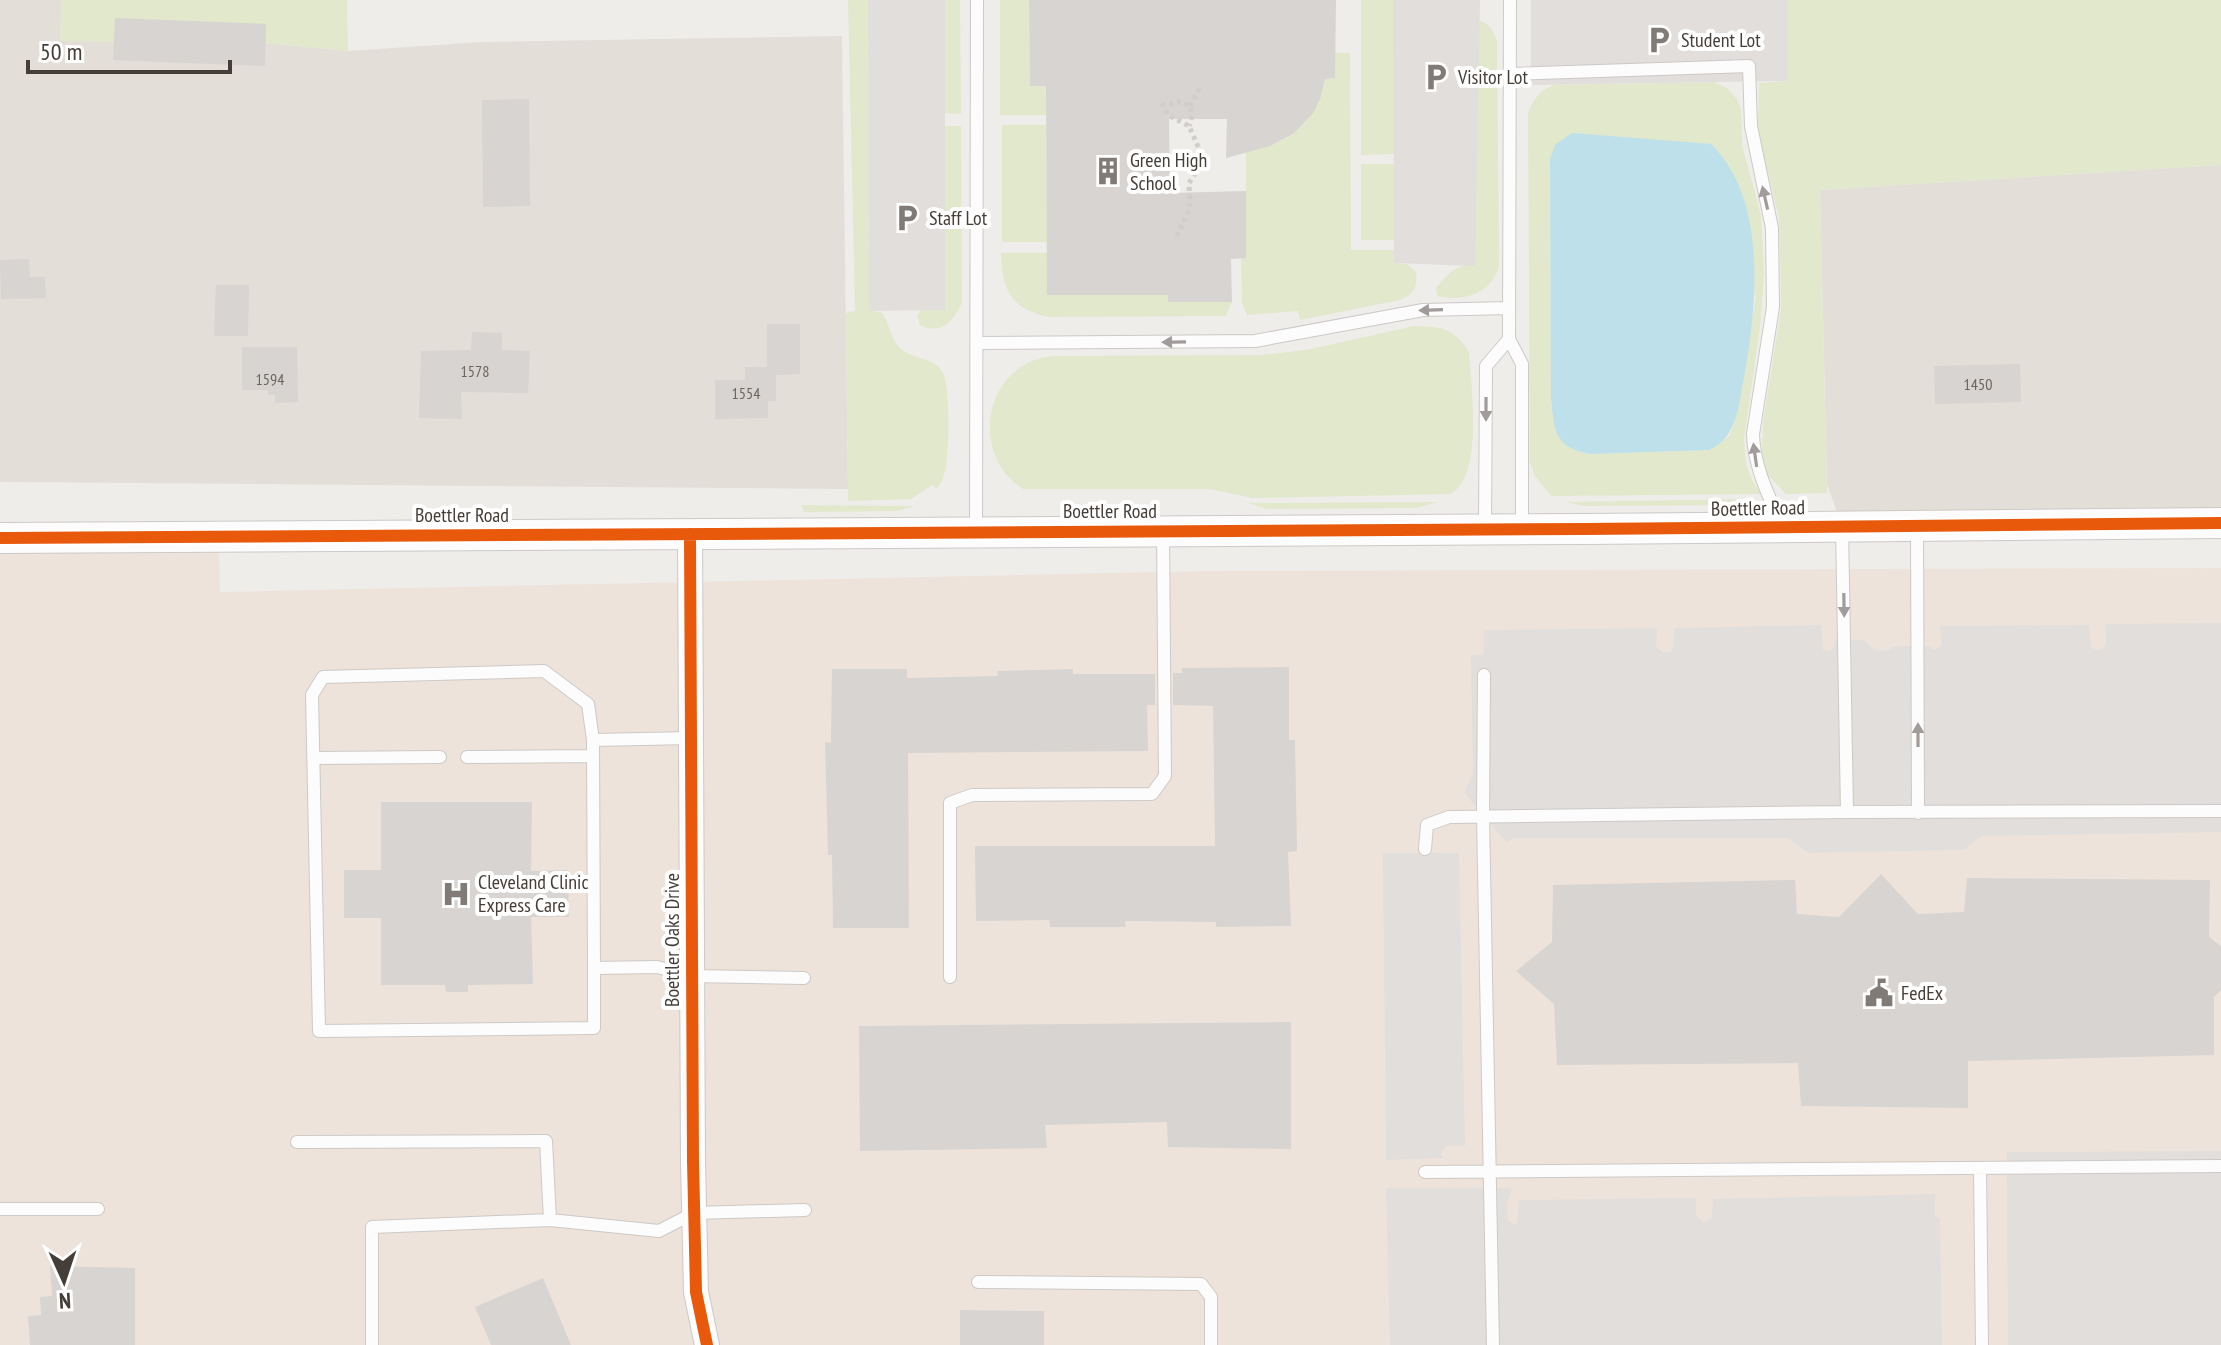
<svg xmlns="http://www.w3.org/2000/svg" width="2221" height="1345" font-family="'PT Sans Narrow',sans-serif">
<rect width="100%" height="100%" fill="#efedea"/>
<!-- residential -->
<path fill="#e3ded8" d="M 0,0 L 61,0 L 61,41 L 277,44 L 348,51 L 481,42 L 842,36 L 848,489 L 0,482 Z
M 2221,165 L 2221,523 L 1842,527 L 1827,484 L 1820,190 Z"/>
<!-- commercial -->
<path fill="#eee3db" d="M 219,537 L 220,592 L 1204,571 L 2221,568 L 2221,1345 L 0,1345 L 0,538 Z"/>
<!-- green -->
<path fill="#e1e8cc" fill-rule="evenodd" d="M 61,0 L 347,0 L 348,51 L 277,44 L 60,41 Z
M 848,0 L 868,0 L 869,310 L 882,313 C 890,324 890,337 899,347 C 911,360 932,356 942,371 C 951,385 950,462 943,478 C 942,482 939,485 937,489 L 932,485 L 911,499 L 848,501 L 846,313 L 855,311 Z
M 944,0 L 960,0 L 961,114 L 945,113 Z
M 1000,0 L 1029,0 L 1030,85 L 1080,86 L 1079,115 L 1000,115 Z
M 1361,0 L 1393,0 L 1394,154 L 1361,155 Z
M 1787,0 L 2221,0 L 2221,165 L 1820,190 L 1827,493 L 1786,494 L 1767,474 L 1762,454 L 1763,422 L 1781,310 L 1781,287 L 1779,218 L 1758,132 L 1759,83 L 1787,81 Z
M 1453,19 C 1476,20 1489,16 1497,41 L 1499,266 C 1492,294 1463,302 1437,296 L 1436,288 C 1448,274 1454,265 1474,265 Z
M 1335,53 L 1350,53 L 1351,250 L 1394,250 L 1394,263 L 1407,264 L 1416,272 C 1418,287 1414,294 1400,300 L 1300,320 L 1298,311 L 1247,315 L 1242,303 L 1241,258 L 1246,257 L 1246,151 C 1289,145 1315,121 1325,79 L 1335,78 Z
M 1714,82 L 1727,88 L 1737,99 L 1741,110 L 1742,145 L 1761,215 L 1764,274 L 1760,327 L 1744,439 L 1746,464 L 1752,480 L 1761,494 L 1551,496 L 1535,476 L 1530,463 L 1528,114 C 1532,100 1540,91 1553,85 ZM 1550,160 L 1756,296 L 1734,424 L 1729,436 L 1709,450 L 1591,454 C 1554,448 1554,431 1551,398 Z
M 1002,125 L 1046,125 L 1047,242 L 1002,242 Z
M 945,126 L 961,126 L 962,303 C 953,321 941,336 920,325 L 917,316 L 921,310 L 945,309 Z
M 1361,164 L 1394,164 L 1394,240 L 1361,240 Z
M 1001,253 L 1047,253 L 1047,295 L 1168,295 L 1169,302 L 1232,302 L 1226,316 L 1050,317 C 1011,310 1002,290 1001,253 Z
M 1414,326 C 1441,327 1453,327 1469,352 C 1471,385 1484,478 1450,494 L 1253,498 L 1209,489 L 1023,489 C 967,454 985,360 1055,356 L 1260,355 L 1306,350 Z
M 1750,499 L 1754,500 L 1748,505 L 1584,506 L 1566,502 Z
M 1438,502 L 1416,508 L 1267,509 L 1248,503 Z
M 801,505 L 915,506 L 897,511 L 804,512 Z"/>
<!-- parking -->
<path fill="#e1dedb" d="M 868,0 L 945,0 L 945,310 L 869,311 Z
M 1393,0 L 1480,0 L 1475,266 L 1394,263 Z
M 1531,0 L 1787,0 L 1787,81 L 1531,85 Z
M 2221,623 L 2221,832 L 1982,836 L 1963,850 L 1808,853 L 1787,838 L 1515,838 L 1506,842 L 1464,793 L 1473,774 L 1471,655 L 1482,655 L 1484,652 L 1484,630 L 1657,628 L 1656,646 L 1662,652 L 1670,652 L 1673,648 L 1674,628 L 1821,625 L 1823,650 L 1829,651 L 1834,647 L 1835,640 L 1864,640 L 1869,646 L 1879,651 L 1889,650 L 1894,646 L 1929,646 L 1934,650 L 1939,648 L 1942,644 L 1940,626 L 2089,625 L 2091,648 L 2099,650 L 2105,646 L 2106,640 L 2105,624 Z
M 1383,853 L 1459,853 L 1465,1146 L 1446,1146 L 1441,1154 L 1443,1158 L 1386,1160 Z
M 2221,1151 L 2221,1345 L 2008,1345 L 2007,1152 Z
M 1386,1188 L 1512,1188 L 1507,1204 L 1508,1220 L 1513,1224 L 1517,1223 L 1519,1200 L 1696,1198 L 1696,1216 L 1704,1222 L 1712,1217 L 1713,1199 L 1935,1194 L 1935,1216 L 1940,1219 L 1942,1345 L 1390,1345 Z"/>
<!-- water -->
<path fill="#bde0eb" d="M 1572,133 L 1711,144 C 1768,200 1757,306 1744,377 C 1738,406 1738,437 1709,450 L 1591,454 C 1554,448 1554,431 1551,398 L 1550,160 L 1555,145 Z"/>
<!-- building -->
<path fill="#d7d4d1" d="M 1029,0 L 1336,0 L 1335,78 L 1325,79 L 1320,99 L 1313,113 L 1294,133 L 1270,146 L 1226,158 L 1227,119 L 1169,119 L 1170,193 L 1246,191 L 1246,258 L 1231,259 L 1232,302 L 1168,302 L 1168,295 L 1047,295 L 1046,86 L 1030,86 Z
M 115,18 L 266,24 L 265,66 L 113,60 Z
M 529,99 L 530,206 L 483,207 L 482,100 Z
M 29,259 L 30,277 L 45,277 L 46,298 L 1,299 L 0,260 Z
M 216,285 L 249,285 L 248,336 L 214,336 Z
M 767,324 L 800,324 L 800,374 L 776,375 L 776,401 L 768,401 L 768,418 L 715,419 L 715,380 L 745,380 L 745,367 L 767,367 Z
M 472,332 L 502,333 L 502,350 L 530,351 L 528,393 L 461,392 L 462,419 L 419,418 L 421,351 L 471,350 Z
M 242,347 L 297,347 L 298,402 L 275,403 L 275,395 L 268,395 L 268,390 L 242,390 Z
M 2020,364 L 2021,402 L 1935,404 L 1934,366 Z
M 1289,667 L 1289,740 L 1295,740 L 1297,851 L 1288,852 L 1291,926 L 1216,927 L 1216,922 L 1125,921 L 1126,927 L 1050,927 L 1049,920 L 976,921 L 975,846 L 1215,846 L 1213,706 L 1173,705 L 1173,673 L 1182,673 L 1182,668 Z
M 832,669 L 907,669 L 907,678 L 998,676 L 997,671 L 1073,669 L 1073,674 L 1155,674 L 1155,705 L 1147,705 L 1148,751 L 908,753 L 909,928 L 833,928 L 832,855 L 828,855 L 825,742 L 831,743 Z
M 381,802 L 532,802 L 531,871 L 568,870 L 569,917 L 531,917 L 533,984 L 468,985 L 468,992 L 446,992 L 445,985 L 381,985 L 381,918 L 344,918 L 344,870 L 381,870 Z
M 1881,874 L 1918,914 L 1964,912 L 1967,878 L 2210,880 L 2209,937 L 2221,946 L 2221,990 L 2214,997 L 2214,1055 L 1968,1061 L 1968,1108 L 1801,1106 L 1798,1063 L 1557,1065 L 1554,1004 L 1516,971 L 1552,942 L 1553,885 L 1795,880 L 1797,914 L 1839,917 Z
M 1291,1022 L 1291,1149 L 1168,1147 L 1167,1122 L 1045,1125 L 1047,1148 L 860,1151 L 859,1026 Z
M 50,1266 L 135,1268 L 135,1345 L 30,1345 L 28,1316 L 41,1315 L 40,1297 L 52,1296 Z
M 543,1278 L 571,1345 L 491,1345 L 475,1307 Z
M 960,1310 L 1044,1311 L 1044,1345 L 960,1345 Z"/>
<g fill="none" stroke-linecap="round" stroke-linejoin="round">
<defs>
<path id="service" d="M 1510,0 L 1509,339 L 1522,364 L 1522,529
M 1511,74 L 1749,66 L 1751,126 L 1772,228 L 1773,307 L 1753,434 C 1754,468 1769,496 1782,526
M 977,343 L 1255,341 L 1423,310 L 1509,308
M 1917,526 L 1918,813
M 1842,527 L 1847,812
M 1485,528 L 1486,366 L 1509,339
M 976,531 L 977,0
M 1484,675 L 1483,816 L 1493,1345
M 691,738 L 593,740 L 588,704 L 544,671 L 323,677 L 312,695 L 319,1031 L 594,1028 L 594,968 L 657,967 L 692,976 L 804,978
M 593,740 L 594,968
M 467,757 L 593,756
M 314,758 L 440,757
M 1425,849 L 1427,825 L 1449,817 L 1847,812 L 2221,811
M 950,977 L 950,803 L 972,795 L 1152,794 L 1165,776 L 1163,531
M 297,1142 L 546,1141 L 550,1220
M 1980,1168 L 1982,1345
M 1425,1172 L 2221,1166
M 0,1209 L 98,1209
M 978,1282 L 1201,1284 L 1211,1297 L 1211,1345
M 372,1345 L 372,1227 L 550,1220 L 659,1231 L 694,1213 L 805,1210"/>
<path id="minor" d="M 690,534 L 693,1161 L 696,1292 L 707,1345"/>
<path id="tertiary" d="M 0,538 L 1585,529 L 2221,523"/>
</defs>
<!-- service casing -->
<use href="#service" stroke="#ccc9c6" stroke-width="14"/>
<!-- minor casing -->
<use href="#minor" stroke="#ccc9c6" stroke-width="26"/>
<!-- tertiary casing -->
<use href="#tertiary" stroke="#ccc9c6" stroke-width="32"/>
<!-- path -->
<path stroke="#d1cdcb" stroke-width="5" stroke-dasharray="4 4" stroke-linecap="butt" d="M 1190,106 L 1201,86
M 1177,236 L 1190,208 L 1189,183 L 1201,164 L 1201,153 L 1189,126 L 1168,115 L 1163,105 L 1180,102 L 1190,106 L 1192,115 L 1189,126"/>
<!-- service -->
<use href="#service" stroke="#fdfcfc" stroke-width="12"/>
<!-- minor -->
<use href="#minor" stroke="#fdfcfc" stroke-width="24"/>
<!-- tertiary -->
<use href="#tertiary" stroke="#fdfcfc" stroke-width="30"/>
<defs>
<path id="cycleway" d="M 690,534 L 693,1161 L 696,1292 L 707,1345
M 0,538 L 1585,529 L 2221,523"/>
</defs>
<!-- cycleway casing -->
<use href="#cycleway" stroke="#fff" stroke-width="17"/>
<!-- cycleway -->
<use href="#cycleway" stroke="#e8590c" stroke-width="12"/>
</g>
<!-- one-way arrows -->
<defs><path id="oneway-solid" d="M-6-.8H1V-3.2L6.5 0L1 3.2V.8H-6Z" transform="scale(2)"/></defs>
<g fill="#a19c9a">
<use href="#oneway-solid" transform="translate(1765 198) rotate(-103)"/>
<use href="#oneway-solid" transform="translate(1431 310) rotate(178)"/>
<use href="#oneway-solid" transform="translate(1174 342) rotate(179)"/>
<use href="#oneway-solid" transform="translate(1486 409) rotate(90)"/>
<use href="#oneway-solid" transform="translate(1755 455) rotate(-98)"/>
<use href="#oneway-solid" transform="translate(1844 605) rotate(89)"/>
<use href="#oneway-solid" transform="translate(1918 735) rotate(-90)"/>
</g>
<!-- icons -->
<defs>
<symbol id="parking-bare" viewBox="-9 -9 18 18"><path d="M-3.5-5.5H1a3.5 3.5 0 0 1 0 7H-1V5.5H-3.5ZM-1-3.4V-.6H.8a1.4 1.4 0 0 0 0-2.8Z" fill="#807b76" stroke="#fff" stroke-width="2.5" paint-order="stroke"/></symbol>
<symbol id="building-bare" viewBox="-9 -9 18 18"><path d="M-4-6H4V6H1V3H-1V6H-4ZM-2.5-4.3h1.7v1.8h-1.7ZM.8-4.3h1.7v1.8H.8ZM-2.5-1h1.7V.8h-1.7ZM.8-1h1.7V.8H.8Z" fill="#807b76" stroke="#fff" stroke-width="2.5" paint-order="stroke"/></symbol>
<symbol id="hospital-bare" viewBox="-9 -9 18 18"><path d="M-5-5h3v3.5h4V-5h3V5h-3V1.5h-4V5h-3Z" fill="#807b76" stroke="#fff" stroke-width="2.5" paint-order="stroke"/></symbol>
<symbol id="civic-bare" viewBox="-9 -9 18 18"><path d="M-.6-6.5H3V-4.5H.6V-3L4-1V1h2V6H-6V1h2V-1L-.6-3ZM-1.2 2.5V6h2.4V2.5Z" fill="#807b76" stroke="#fff" stroke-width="2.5" paint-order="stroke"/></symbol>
</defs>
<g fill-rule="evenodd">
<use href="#parking-bare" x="1639" y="20" width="40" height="40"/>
<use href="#parking-bare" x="1416" y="57" width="40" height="40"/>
<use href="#building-bare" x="1088" y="151" width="40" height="40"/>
<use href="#parking-bare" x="887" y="198" width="40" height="40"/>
<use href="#hospital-bare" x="436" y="874" width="40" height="40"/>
<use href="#civic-bare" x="1859" y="973" width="40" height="40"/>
</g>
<g text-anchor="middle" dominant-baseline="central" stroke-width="8" stroke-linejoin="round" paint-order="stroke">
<!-- number labels -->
<g font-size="16" fill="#6b645f">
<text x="475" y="371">1578</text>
<text x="270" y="379">1594</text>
<text x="1978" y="384">1450</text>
<text x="746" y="393">1554</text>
</g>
<!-- poi labels -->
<g font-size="20" fill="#453d37" stroke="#fff" text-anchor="start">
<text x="1681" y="40">Student Lot</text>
<text x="1458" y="77">Visitor Lot</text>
<text x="1130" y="160">Green High<tspan x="1130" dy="23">School</tspan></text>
<text x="929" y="218">Staff Lot</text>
<text x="478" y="882">Cleveland Clinic<tspan x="478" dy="23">Express Care</tspan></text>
<text x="1901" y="993">FedEx</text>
</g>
<!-- street labels -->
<g font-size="20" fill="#453d37" stroke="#fff">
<text transform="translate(1758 508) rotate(-1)">Boettler Road</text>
<text x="1110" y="511">Boettler Road</text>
<text x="462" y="515">Boettler Road</text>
<text transform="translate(672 940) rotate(-90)">Boettler Oaks Drive</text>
</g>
</g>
<!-- north arrow -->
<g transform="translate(64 1281) rotate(177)" stroke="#ffffff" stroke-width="6" paint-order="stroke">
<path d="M0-6L14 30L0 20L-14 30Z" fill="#453d37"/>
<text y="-12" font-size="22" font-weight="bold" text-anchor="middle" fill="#453d37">N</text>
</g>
<!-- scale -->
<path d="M28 60v12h202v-12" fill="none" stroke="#453d37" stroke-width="4"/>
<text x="40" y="60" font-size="24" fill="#453d37" stroke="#ffffff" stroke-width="6" paint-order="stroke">50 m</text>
</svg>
